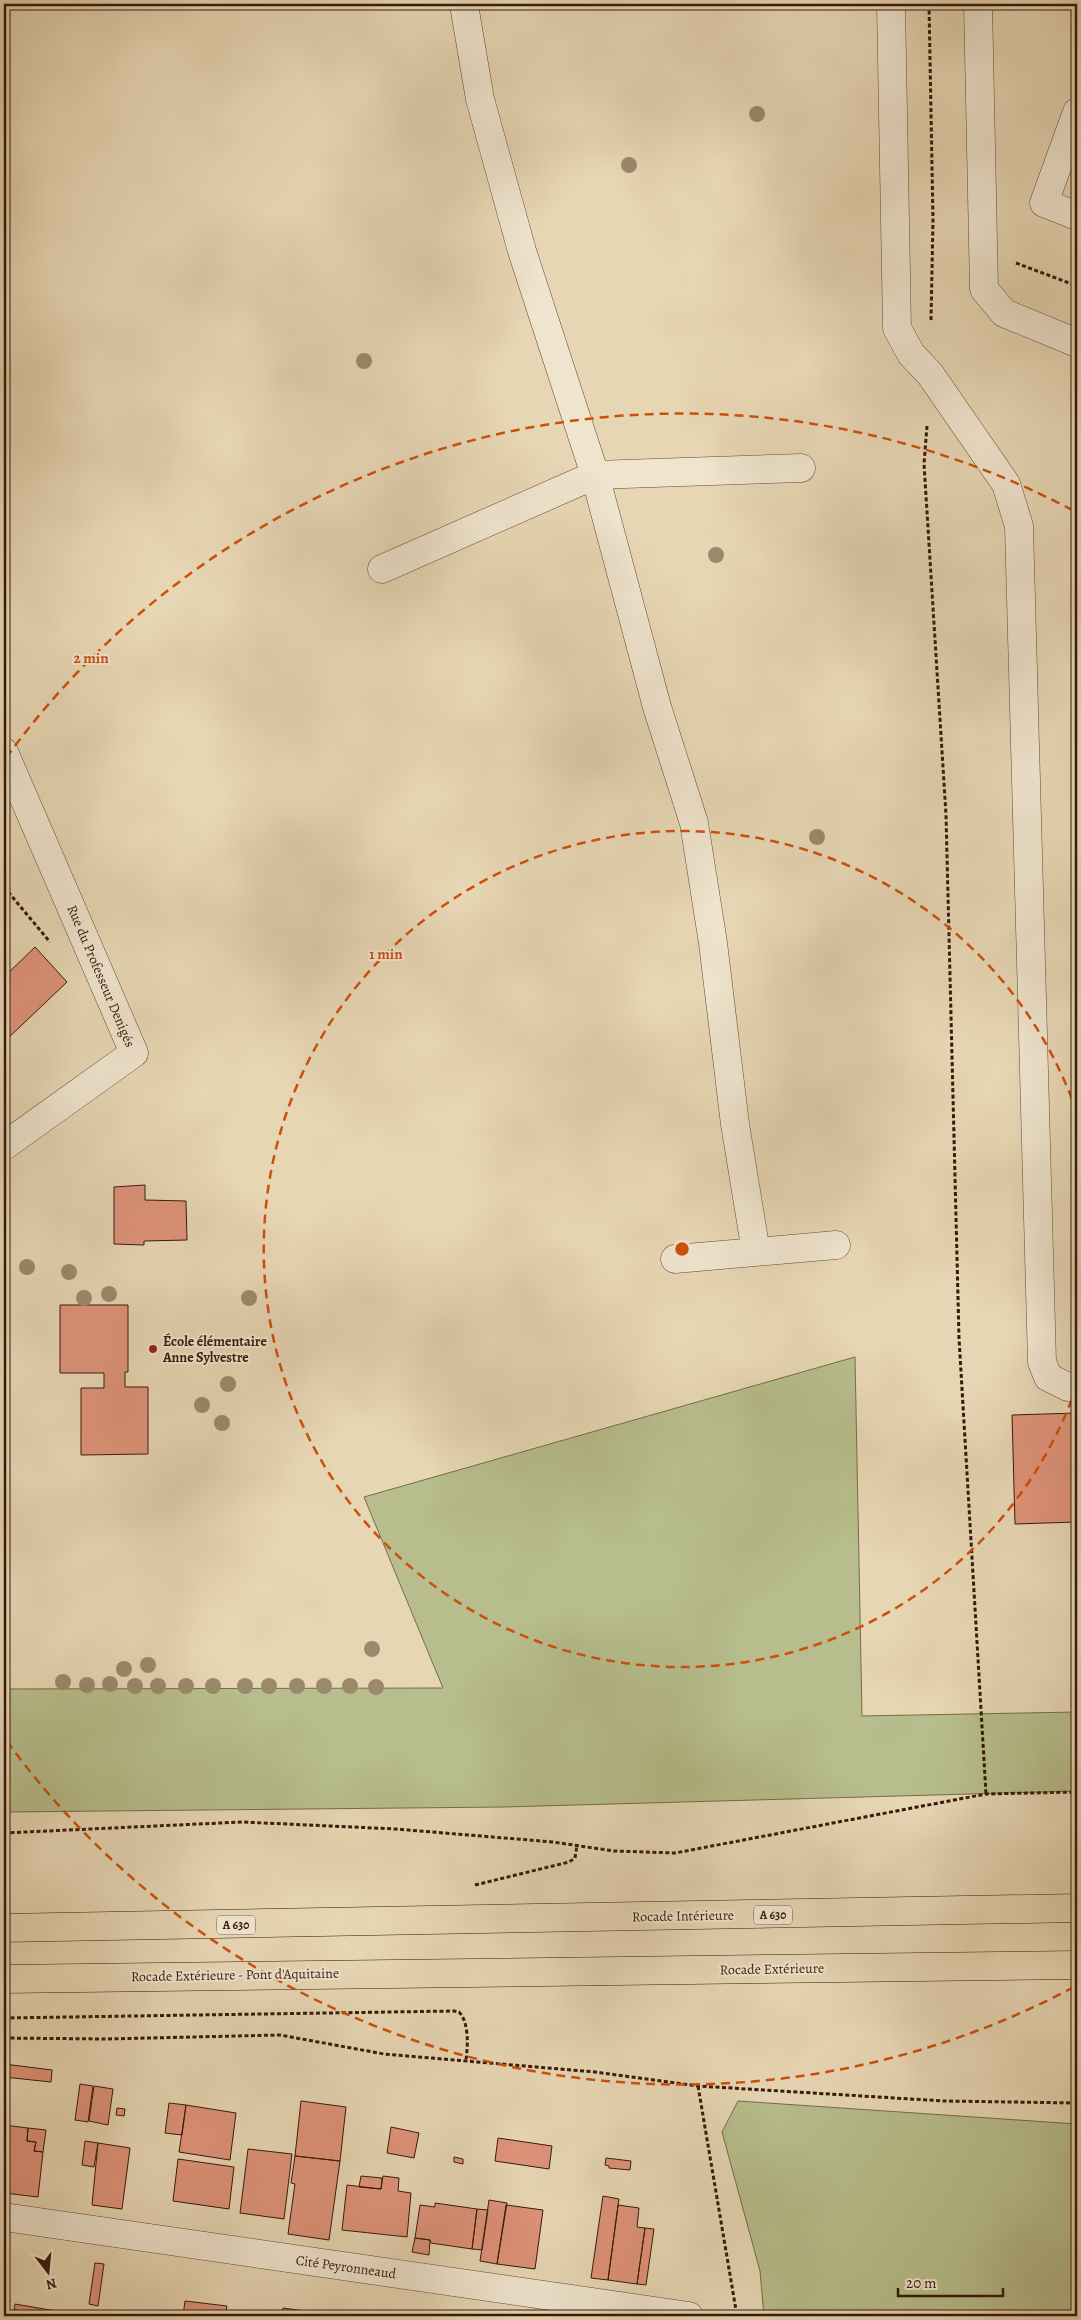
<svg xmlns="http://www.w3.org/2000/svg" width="1081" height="2320" font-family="Alegreya,serif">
<rect width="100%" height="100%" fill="#e7d6b4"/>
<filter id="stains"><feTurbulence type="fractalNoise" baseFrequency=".004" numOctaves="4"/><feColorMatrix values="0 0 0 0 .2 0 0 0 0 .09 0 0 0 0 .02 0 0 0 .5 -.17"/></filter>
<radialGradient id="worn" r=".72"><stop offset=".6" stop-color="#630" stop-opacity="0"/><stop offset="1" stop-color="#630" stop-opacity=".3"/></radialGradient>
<!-- green -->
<path fill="#b7bd8c" stroke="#766b4c" d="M 855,1357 L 862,1716 L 1077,1712 L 1077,1791 L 504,1807 L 4,1812 L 4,1689 L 443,1688 L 364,1497 Z
M 738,2101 L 1077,2124 L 1077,2316 L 764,2316 L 760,2271 L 722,2132 Z"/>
<!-- building -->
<path fill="#df937a" stroke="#36190b" d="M 35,947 L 67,982 L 4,1042 L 4,977 Z
M 145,1185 L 145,1200 L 186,1201 L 187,1240 L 144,1241 L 144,1245 L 114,1244 L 114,1187 Z
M 60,1305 L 128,1305 L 128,1372 L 125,1372 L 125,1387 L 148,1387 L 148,1454 L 81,1455 L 81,1388 L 104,1388 L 104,1373 L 60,1373 Z
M 1077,1413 L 1077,1522 L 1015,1524 L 1012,1415 Z
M 4,2064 L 52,2070 L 51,2082 L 4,2077 Z
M 80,2084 L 93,2086 L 88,2122 L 75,2120 Z
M 94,2086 L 113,2089 L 108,2125 L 89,2121 Z
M 301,2101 L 346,2107 L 340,2161 L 295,2156 Z
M 169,2103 L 186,2105 L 182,2135 L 165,2133 Z
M 186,2105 L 236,2113 L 230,2160 L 179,2152 Z
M 117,2108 L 125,2109 L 124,2116 L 116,2115 Z
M 4,2125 L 28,2128 L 27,2141 L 36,2142 L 34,2151 L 43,2152 L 38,2197 L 4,2193 Z
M 391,2127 L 419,2133 L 414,2158 L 387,2153 Z
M 28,2128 L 46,2130 L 43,2152 L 34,2151 L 36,2142 L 27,2141 Z
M 498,2138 L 552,2146 L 549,2169 L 495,2161 Z
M 85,2141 L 98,2143 L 94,2167 L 82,2165 Z
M 98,2143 L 130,2148 L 122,2209 L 92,2205 Z
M 248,2149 L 292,2154 L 284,2219 L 240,2213 Z
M 295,2156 L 340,2161 L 329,2240 L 288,2234 L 295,2184 L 291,2183 Z
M 454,2157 L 463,2159 L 463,2164 L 454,2162 Z
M 606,2158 L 631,2161 L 630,2170 L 609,2168 L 609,2166 L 605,2165 Z
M 178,2159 L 234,2167 L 229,2209 L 173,2201 Z
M 361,2176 L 382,2178 L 381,2189 L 359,2187 Z
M 383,2176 L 399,2178 L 398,2191 L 411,2193 L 407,2237 L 342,2230 L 347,2185 L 381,2189 Z
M 603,2196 L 619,2199 L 608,2280 L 591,2278 Z
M 489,2200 L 507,2203 L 497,2264 L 480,2261 Z
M 435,2203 L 477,2209 L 472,2249 L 431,2243 L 430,2240 L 415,2238 L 420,2205 L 435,2207 Z
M 506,2205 L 543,2210 L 535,2269 L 497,2264 Z
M 618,2205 L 639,2208 L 637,2227 L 645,2228 L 637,2284 L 608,2280 Z
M 477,2209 L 488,2210 L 482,2250 L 472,2249 Z
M 645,2228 L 654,2229 L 646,2285 L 637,2284 Z
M 415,2238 L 430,2240 L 429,2255 L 412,2252 Z
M 95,2263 L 104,2264 L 98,2306 L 89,2304 Z
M 185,2301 L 227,2306 L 225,2316 L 183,2316 Z
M 15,2304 L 50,2310 L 49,2315 L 14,2310 Z
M 283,2308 L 334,2315 L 334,2316 L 281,2316 Z
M 14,2310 L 49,2315 L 50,2310 L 76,2314 L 76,2316 L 13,2316 Z"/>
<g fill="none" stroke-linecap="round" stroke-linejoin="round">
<defs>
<path id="minor" d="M 465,4 L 465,11 L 480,99 L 522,251 L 595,475 L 657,707 L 694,823 L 713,943 L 735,1124 L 756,1252
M 891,4 L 897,328 L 911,354 L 930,374 L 1006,484 L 1019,526 L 1042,1362 L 1048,1377 L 1068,1387 L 1077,1387
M 978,4 L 984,289 L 1004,313 L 1077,343
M 1077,112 L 1044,203 L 1077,216
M 382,569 L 595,475 L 801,468
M 4,752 L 134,1053 L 4,1146
M 675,1259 L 836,1245
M 4,2217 L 689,2316"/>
<path id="highway" d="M 4,1928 L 1077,1908
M 4,1979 L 1077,1965"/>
</defs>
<!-- minor casing -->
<use href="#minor" stroke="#624835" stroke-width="29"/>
<!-- highway casing -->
<use href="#highway" stroke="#36190b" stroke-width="29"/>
<!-- path -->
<path stroke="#36190b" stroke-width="3" stroke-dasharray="4 2.5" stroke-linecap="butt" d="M 929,4 L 933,220 L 931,320
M 1016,263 L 1077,286
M 927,426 L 924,464 L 946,815 L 959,1338 L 986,1794
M 4,887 L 50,942
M 4,1833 L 242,1822 L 396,1829 L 553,1842 L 614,1851 L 675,1853 L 986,1794 L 1077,1792
M 475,1885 L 569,1862 L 575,1858 L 577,1845
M 4,2018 L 454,2011 L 459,2012 C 469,2022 468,2046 466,2059
M 4,2038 L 106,2039 L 280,2035 L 384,2054 L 595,2072 L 698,2086 L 944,2101 L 1077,2103
M 698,2086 L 737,2316"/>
<!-- minor -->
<use href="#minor" stroke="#efe4ce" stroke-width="28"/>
<!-- highway -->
<use href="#highway" stroke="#e7d6b4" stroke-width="28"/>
</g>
<!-- trees -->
<g fill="#9b896c">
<circle cx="757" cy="114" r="8"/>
<circle cx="629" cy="165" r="8"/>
<circle cx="364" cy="361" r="8"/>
<circle cx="716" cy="555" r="8"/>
<circle cx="817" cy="837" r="8"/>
<circle cx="27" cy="1267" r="8"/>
<circle cx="69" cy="1272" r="8"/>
<circle cx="109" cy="1294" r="8"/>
<circle cx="84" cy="1298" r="8"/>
<circle cx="249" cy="1298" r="8"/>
<circle cx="228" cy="1384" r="8"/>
<circle cx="202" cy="1405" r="8"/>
<circle cx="222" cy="1423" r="8"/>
<circle cx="372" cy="1649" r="8"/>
<circle cx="148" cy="1665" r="8"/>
<circle cx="124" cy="1669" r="8"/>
<circle cx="63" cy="1682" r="8"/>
<circle cx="110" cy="1684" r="8"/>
<circle cx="87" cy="1685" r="8"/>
<circle cx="135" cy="1686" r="8"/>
<circle cx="158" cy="1686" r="8"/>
<circle cx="186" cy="1686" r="8"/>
<circle cx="213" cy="1686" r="8"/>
<circle cx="245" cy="1686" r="8"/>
<circle cx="269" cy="1686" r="8"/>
<circle cx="297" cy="1686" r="8"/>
<circle cx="324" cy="1686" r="8"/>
<circle cx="350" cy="1686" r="8"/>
<circle cx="376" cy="1687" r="8"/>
</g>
<!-- distance rings -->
<g fill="none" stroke="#cd4f0c" stroke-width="2.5" stroke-dasharray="9 6">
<path d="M1077 1385A418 418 0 1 1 1077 1113"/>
<path d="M1074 1987A836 836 0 0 1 6 1740M6 758A836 836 0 0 1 1074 511"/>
</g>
<!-- markers -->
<circle fill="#8f2418" stroke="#efe4ce" stroke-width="2" cx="153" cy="1349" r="5"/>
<g text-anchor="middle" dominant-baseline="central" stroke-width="4" stroke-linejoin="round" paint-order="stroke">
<!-- shield labels -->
<g fill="#efe4ce" stroke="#6e5646" stroke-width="1">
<rect x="754" y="1905.5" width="38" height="19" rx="4"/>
<rect x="217" y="1915.5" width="38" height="19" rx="4"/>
</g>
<g font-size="12" font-weight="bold" fill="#36190b">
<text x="773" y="1915">A 630</text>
<text x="236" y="1925">A 630</text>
</g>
<!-- street labels -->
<g font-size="14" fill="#36190b" stroke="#efe4ce">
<text transform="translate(101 976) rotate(67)">Rue du Professeur Denigés</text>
<text transform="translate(683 1916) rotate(-1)">Rocade Intérieure</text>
<text transform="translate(772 1969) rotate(-1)">Rocade Extérieure</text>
<text transform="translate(235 1975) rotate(-1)">Rocade Extérieure - Pont d'Aquitaine</text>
<text transform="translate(346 2267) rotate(8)">Cité Peyronneaud</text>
</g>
<!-- poi labels -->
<g font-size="14" font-weight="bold" fill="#36190b" stroke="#efe4ce" text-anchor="start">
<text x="163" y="1341">École élémentaire<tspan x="163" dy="16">Anne Sylvestre</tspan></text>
</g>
</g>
<circle cx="682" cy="1249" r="8" fill="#cd4f0c" stroke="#efe4ce" stroke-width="2.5"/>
<g font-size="15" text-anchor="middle" font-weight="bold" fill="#cd4f0c" stroke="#efe4ce" stroke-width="4" stroke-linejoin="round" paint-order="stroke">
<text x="91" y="663">2 min</text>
<text x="386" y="959">1 min</text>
</g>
<!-- margin -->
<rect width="1081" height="2320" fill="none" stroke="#e7d6b4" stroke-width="20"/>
<rect x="5" y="5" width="1071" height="2310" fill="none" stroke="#36190b" stroke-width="2.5"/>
<rect x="10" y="10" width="1061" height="2300" fill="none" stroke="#36190b"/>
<!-- north arrow -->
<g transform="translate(48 2272) rotate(164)" stroke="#efe4ce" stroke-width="4" paint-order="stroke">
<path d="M0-4L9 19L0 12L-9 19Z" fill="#36190b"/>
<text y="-8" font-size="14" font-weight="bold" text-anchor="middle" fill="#36190b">N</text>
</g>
<!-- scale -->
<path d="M898 2288v8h105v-8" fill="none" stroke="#36190b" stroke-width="2.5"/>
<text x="906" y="2288" font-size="15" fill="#36190b" stroke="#efe4ce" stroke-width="4" paint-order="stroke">20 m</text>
<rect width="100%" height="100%" filter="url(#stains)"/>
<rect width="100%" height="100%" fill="url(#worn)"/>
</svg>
